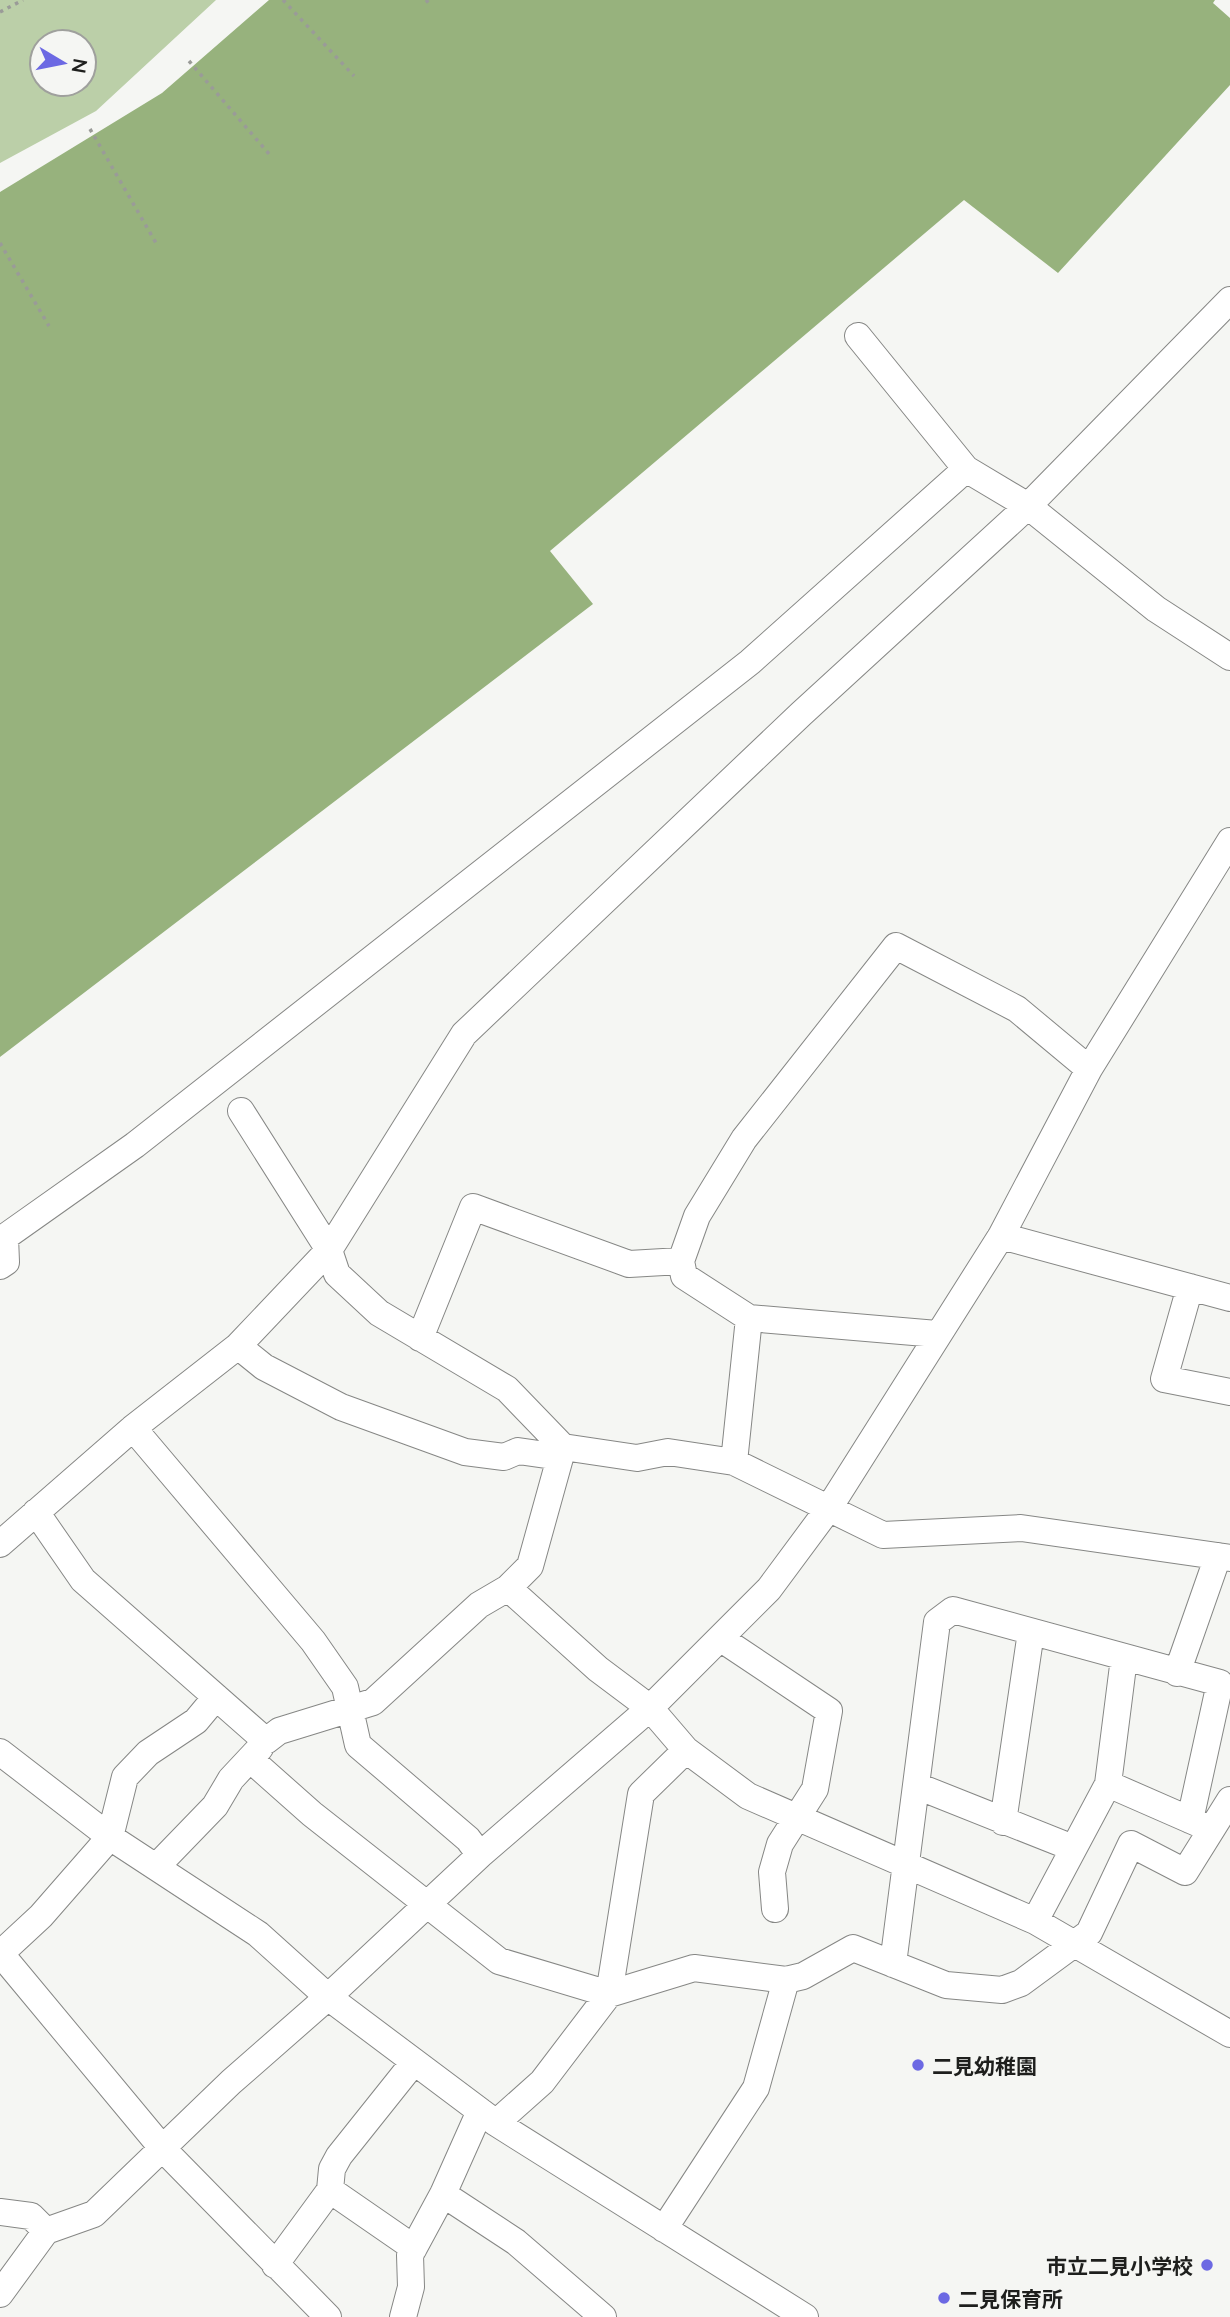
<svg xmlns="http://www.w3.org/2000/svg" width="1230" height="2317" font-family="Lato,'Noto Sans JP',sans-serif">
<rect width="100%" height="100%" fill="#f5f6f3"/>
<!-- green -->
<path fill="#bbcfa8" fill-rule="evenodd" d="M 0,0 L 216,0 L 96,111 L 0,163 ZM 42,42 L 84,42 L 84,84 L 42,84 Z"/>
<!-- water -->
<path fill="#97b27d" d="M 269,0 L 1215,0 L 1213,3 L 1230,18 L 1230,85 L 1058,273 L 964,200 L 550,551 L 593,604 L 0,1057 L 0,192 L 162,93 Z"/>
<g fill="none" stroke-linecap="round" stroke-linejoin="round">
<defs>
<path id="minor" d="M 858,336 L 966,469 L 1028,506 L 1156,609 L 1230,657
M 241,1111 L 329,1250 L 337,1274 L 379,1313 L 507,1389 L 563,1447 L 637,1458 L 668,1452 L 734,1462 L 883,1535 L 1021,1528 L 1230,1558
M 1001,1236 L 1230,1298
M 0,1266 L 6,1262 L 5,1237 L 135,1145 L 750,662 L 966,469
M 1190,1287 L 1164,1379 L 1230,1392
M 937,1334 L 749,1318 L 684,1276 L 681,1261 L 697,1216 L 744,1139 L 896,946 L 1017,1009 L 1089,1069
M 420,1338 L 473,1207 L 629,1264 L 681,1261
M 238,1346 L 264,1367 L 341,1407 L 465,1452 L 504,1457 L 518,1451 L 560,1457
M 133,1428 L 313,1641 L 345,1687 L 358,1745 L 468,1839 L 480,1855
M 734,1462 L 749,1318
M 36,1512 L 83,1580 L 266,1741 L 279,1731 L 373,1702 L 479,1605 L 508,1588 L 530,1566 L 563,1447
M 0,1544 L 133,1428 L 238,1346 L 329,1250 L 464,1034 L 801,714 L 1028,506 L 1230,300
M 720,1638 L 829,1711 L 815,1789 L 780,1844 L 772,1872 L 775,1909
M 1177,1673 L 1218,1556
M 686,1750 L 748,1796 L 1035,1921 L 1230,2034
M 0,1752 L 110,1837 L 258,1934 L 328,1997 L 496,2123 L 805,2317
M 250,1759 L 312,1814 L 499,1961 L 609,1994 L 694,1968 L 786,1980 L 803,1976 L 853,1948 L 946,1985 L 1002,1990 L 1021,1983 L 1089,1933 L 1131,1844 L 1185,1872 L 1230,1800
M 1108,1784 L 1204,1826
M 917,1786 L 1073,1848
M 1003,1822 L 1031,1632
M 156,1867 L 215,1806 L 231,1779 L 260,1748
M 1035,1921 L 1108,1784 L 1124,1658
M 0,1953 L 163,2149 L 328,2317
M 0,1954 L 41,1916 L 110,1837 L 125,1777 L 148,1753 L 196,1721 L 216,1697
M 893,1964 L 937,1622 L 953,1610 L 1220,1683 L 1190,1820
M 496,2123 L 542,2082 L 609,1994 L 641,1794 L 686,1750 L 650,1708 L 598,1669 L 508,1588
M 330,2190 L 414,2248
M 443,2194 L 516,2242 L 603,2317
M 0,2212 L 31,2216 L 46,2231
M 664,2229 L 756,2088 L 786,1980
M 275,2265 L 330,2190 L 332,2169 L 339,2156 L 414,2062
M 0,2294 L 46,2231 L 94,2214 L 231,2082 L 328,1997 L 480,1855 L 650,1708 L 769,1589 L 829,1508 L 1001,1236 L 1089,1069 L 1230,841
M 403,2317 L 411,2287 L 410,2255 L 443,2194 L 480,2111"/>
</defs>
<!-- minor casing -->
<use href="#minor" stroke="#868785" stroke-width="28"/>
<!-- path -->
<path stroke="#9a9b98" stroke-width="3.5" stroke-dasharray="3.5 5" stroke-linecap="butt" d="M 283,0 L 354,76
M 426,0 L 431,6
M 0,12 L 23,0
M 189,61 L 270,155
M 90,129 L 156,243
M 0,243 L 49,326"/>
<!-- minor -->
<use href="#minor" stroke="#fff" stroke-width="26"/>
</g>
<!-- markers -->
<g fill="#6c69e3" stroke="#f5f6f3" stroke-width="2.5">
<circle cx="918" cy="2065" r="7"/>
<circle cx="1207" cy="2265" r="7"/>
<circle cx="944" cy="2298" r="7"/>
</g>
<g text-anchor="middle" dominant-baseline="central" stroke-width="7" stroke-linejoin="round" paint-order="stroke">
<!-- poi labels -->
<g font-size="21" font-weight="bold" fill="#1e1f1d" stroke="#f5f6f3" text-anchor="start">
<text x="932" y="2065">二見幼稚園</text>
<text x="1193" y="2265" text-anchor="end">市立二見小学校</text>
<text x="958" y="2298">二見保育所</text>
</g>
</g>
<!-- north arrow -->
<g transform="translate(63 63) rotate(100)"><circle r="33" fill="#f5f6f3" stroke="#9fa09d" stroke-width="2"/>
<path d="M0-5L12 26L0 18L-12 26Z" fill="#6c69e3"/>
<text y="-10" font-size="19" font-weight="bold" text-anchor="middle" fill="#1e1f1d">N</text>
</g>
</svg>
